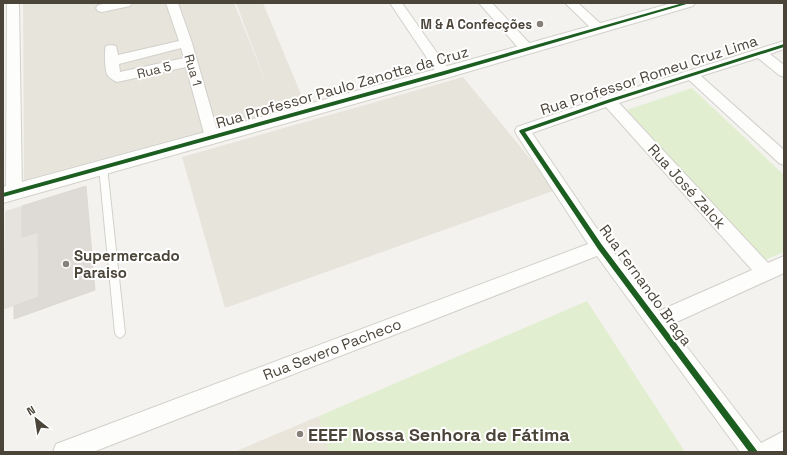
<svg xmlns="http://www.w3.org/2000/svg" width="787" height="455" font-family="'Space Grotesk',sans-serif">
<rect width="100%" height="100%" fill="#f4f2ee"/>
<!-- residential -->
<path fill="#e7e4dc" d="M 23,3 L 234,3 L 267,85 L 236,3 L 263,3 L 308,111 L 280,119 L 277,111 L 24,180 Z
M 463,77 L 556,190 L 225,308 L 182,157 Z"/>
<!-- education -->
<path fill="#eae5da" d="M 319,416 L 329,452 L 234,452 Z"/>
<!-- green -->
<path fill="#e1eecf" d="M 692,88 L 784,175 L 784,252 L 765,260 L 627,110 Z
M 587,301 L 685,452 L 329,452 L 319,416 Z"/>
<!-- parking -->
<path fill="#e6e3df" d="M 22,206 L 22,237 L 38,232 L 39,297 L 3,310 L 5,211 Z"/>
<!-- building -->
<path fill="#dedbd6" stroke="#dcd9d4" d="M 86,186 L 95,290 L 14,319 L 14,306 L 39,297 L 38,232 L 22,237 L 22,206 Z"/>
<g fill="none" stroke-linecap="round" stroke-linejoin="round">
<defs>
<path id="service" d="M 103,164 L 107,167 L 125,333 L 123,336 L 120,338 L 117,336 L 115,333 L 99,167 Z"/>
<path id="minor" d="M 7,3 L 19,3 L 22,192 L 20,197 L 14,199 L 8,197 L 6,192 Z
M 109,3 L 132,3 L 130,6 L 102,12 L 98,11 L 96,8 L 98,5 Z
M 166,3 L 178,3 L 192,43 L 219,137 L 217,141 L 212,143 L 207,141 L 205,137 L 186,67 L 117,82 C 113,80 109,78 107,74 C 105,69 104,51 106,46 L 111,45 L 116,46 L 118,55 L 179,41 ZM 181,48 L 184,58 L 120,72 L 119,64 Z
M 390,3 L 402,3 L 449,70 L 451,73 L 449,76 L 444,78 L 439,76 Z
M 479,3 L 492,3 L 532,46 L 533,49 L 532,52 L 527,53 L 522,52 Z
M 565,3 L 578,3 L 602,25 L 604,28 L 602,31 L 594,31 Z
M 784,41 L 784,49 L 770,54 L 784,65 L 784,77 L 779,75 L 758,58 L 701,76 L 784,150 L 784,165 L 779,163 L 689,80 L 619,103 L 768,263 L 784,256 L 784,273 L 670,325 L 761,443 L 784,431 L 784,452 L 740,452 L 597,256 L 93,452 L 53,452 L 56,444 L 64,441 L 588,244 L 517,135 L 515,131 L 517,127 L 604,97 ZM 606,107 L 752,270 L 659,311 L 606,242 L 532,133 Z"/>
<path id="tertiary" d="M 672,3 L 695,3 L 693,6 L 450,77 L 3,203 L 3,187 L 444,67 Z"/>
</defs>
<!-- service casing -->
<use href="#service" stroke="#d2d0cb" stroke-width="2"/>
<!-- minor casing -->
<use href="#minor" stroke="#d2d0cb" stroke-width="2"/>
<!-- tertiary casing -->
<use href="#tertiary" stroke="#d2d0cb" stroke-width="2"/>
<!-- service -->
<use href="#service" fill="#fdfdfc" fill-rule="evenodd"/>
<!-- minor -->
<use href="#minor" fill="#fdfdfc" fill-rule="evenodd"/>
<!-- tertiary -->
<use href="#tertiary" fill="#fdfdfc" fill-rule="evenodd"/>
<defs>
<path id="cycleway" d="M 683,3 L 690,3 L 444,75 L 3,197 L 3,193 L 444,71 Z
M 784,44 L 784,47 L 611,102 L 525,132 L 602,245 L 758,452 L 749,452 L 598,249 L 519,131 L 520,130 L 607,100 Z"/>
</defs>
<!-- cycleway casing -->
<use href="#cycleway" stroke="#fff" stroke-width="2"/>
<!-- cycleway -->
<use href="#cycleway" fill="#1b5e20" fill-rule="evenodd"/>
</g>
<!-- markers -->
<g fill="#868178" stroke="#fff" stroke-width="1.5">
<circle cx="540" cy="24" r="4"/>
<circle cx="66" cy="264" r="4"/>
<circle cx="300" cy="434" r="4"/>
</g>
<g text-anchor="middle" dominant-baseline="central" stroke-width="4" stroke-linejoin="round" paint-order="stroke">
<!-- far-poi labels -->
<g font-size="13" font-weight="bold" fill="#4b4439" stroke="#fff" text-anchor="end">
<text x="532" y="24">M &amp; A Confecções</text>
</g>
<!-- far-street labels -->
<g font-size="13" fill="#4b4439" stroke="#fff">
<text transform="translate(154 70) rotate(-14)">Rua 5</text>
<text transform="translate(193 70) rotate(74)">Rua 1</text>
</g>
<!-- street labels -->
<g font-size="15" fill="#4b4439" stroke="#fff">
<text transform="translate(649 75) rotate(-18)">Rua Professor Romeu Cruz Lima</text>
<text transform="translate(342 87) rotate(-16)">Rua Professor Paulo Zanotta da Cruz</text>
<text transform="translate(687 186) rotate(48)">Rua José Zalck</text>
<text transform="translate(646 285) rotate(54)">Rua Fernando Braga</text>
<text transform="translate(332 349) rotate(-21)">Rua Severo Pacheco</text>
</g>
<!-- poi labels -->
<g font-size="15" font-weight="bold" fill="#4b4439" stroke="#fff" text-anchor="start">
<text x="74" y="255">Supermercado<tspan x="74" dy="17">Paraiso</tspan></text>
</g>
<!-- near-poi labels -->
<g font-size="18" font-weight="bold" fill="#4b4439" stroke="#fff" text-anchor="start">
<text x="308" y="434">EEEF Nossa Senhora de Fátima</text>
</g>
</g>
<!-- border -->
<rect width="787" height="455" fill="none" stroke="#4b4439" stroke-width="8"/>
<!-- north arrow -->
<g transform="translate(36 419) rotate(330)" stroke="#ffffff" stroke-width="3" paint-order="stroke">
<path d="M0-3L7 15L0 10L-7 15Z" fill="#4b4439"/>
<text y="-6" font-size="11" font-weight="bold" text-anchor="middle" fill="#4b4439">N</text>
</g>
</svg>
